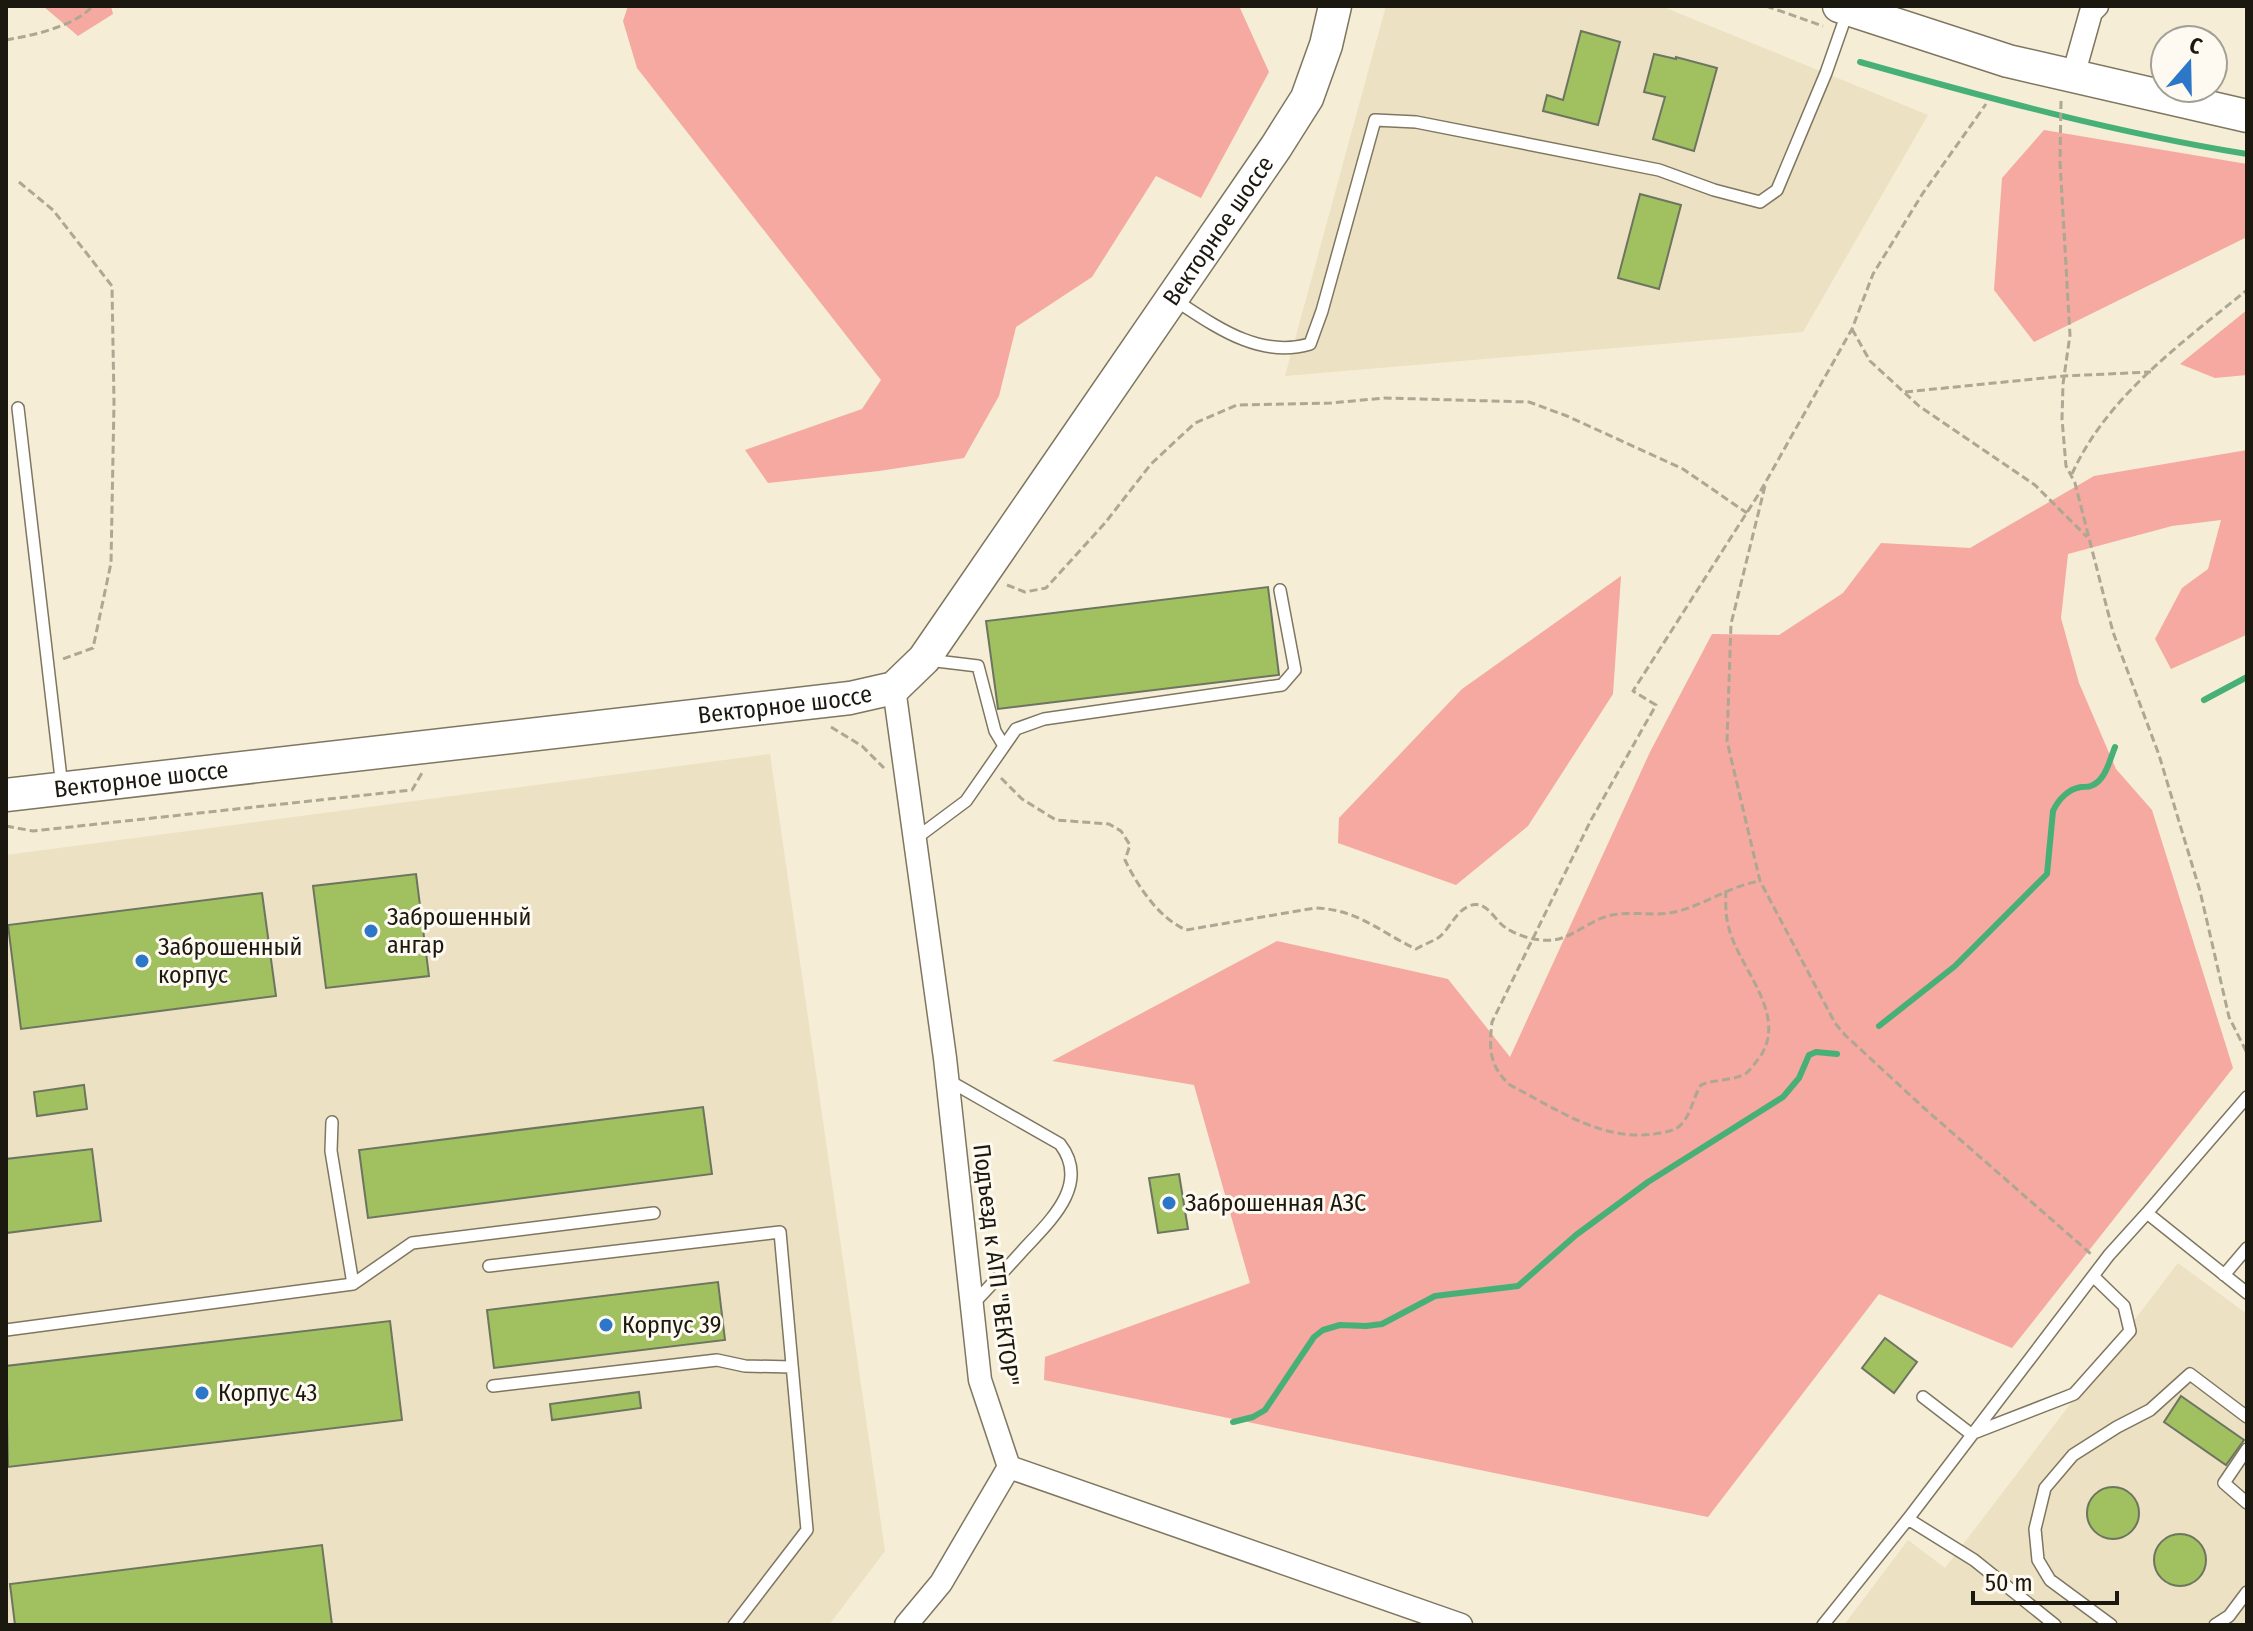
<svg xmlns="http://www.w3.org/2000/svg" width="2253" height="1631" font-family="'Fira Sans Condensed',sans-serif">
<rect width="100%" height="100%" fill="#f5edd5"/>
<!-- built -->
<path fill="#ece1c2" d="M 1386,6 L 1661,6 L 1928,115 L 1803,332 L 1285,376 Z
M 770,754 L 885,1551 L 829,1625 L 6,1625 L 6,855 Z
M 2178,1263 L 2247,1314 L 2247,1625 L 1844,1625 L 1908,1540 L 1945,1568 Z"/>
<!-- green -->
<path fill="#f5a9a0" d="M 43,6 L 111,6 L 113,14 L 78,36 Z
M 628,6 L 1239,6 L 1269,72 L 1201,198 L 1156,176 L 1092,277 L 1016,327 L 999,396 L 964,458 L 879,471 L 768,483 L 745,450 L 862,409 L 881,380 L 637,68 L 623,21 Z
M 2044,130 L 2247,164 L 2247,237 L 2034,342 L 1994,290 L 2002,178 Z
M 2247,310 L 2247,375 L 2215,378 L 2180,364 Z
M 2247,450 L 2247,633 L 2244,636 L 2171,669 L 2155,639 L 2182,588 L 2208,569 L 2221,520 L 2172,526 L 2068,554 L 2061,618 L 2079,683 L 2116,769 L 2152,810 L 2233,1068 L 2012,1348 L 1879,1294 L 1708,1517 L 1044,1380 L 1045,1357 L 1250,1283 L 1194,1085 L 1052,1061 L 1277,941 L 1448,979 L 1510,1057 L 1650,752 L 1712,634 L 1779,635 L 1843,593 L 1881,543 L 1970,548 L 2094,476 Z
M 1621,576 L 1613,694 L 1528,826 L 1456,885 L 1338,843 L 1339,818 L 1462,689 Z"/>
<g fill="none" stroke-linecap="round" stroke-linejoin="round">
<!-- stream -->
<path stroke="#47b076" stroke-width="6" d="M 1860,62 C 1988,98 2116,133 2247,154
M 2204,700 L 2247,677
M 1879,1026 L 1955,966 L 2047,874 L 2053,811 C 2058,800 2068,789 2081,787 C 2084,787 2090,787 2093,785 C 2106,779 2110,759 2115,747
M 1233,1422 L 1253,1417 L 1265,1410 L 1314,1337 L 1323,1330 L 1340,1325 L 1366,1326 L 1382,1324 L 1435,1296 L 1518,1286 L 1576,1235 L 1648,1182 L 1783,1097 L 1799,1078 L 1809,1055 L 1816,1052 L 1837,1054"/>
</g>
<!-- building -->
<path fill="#a1c05f" stroke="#6d7560" stroke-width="2" d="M 1581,31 L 1620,42 L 1598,125 L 1543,111 L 1547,95 L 1563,100 Z
M 1654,54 L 1676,59 L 1676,57 L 1717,68 L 1694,151 L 1653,139 L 1665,97 L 1644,92 Z
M 1640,194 L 1681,205 L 1659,289 L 1618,278 Z
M 1268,587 L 1279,675 L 998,709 L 986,621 Z
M 416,874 L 429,976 L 326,988 L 313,886 Z
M 262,893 L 276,996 L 21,1029 L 8,925 Z
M 84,1085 L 87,1109 L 37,1116 L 34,1092 Z
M 703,1107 L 712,1174 L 368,1218 L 359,1150 Z
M 92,1149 L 101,1221 L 6,1233 L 6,1159 Z
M 1179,1174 L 1188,1229 L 1158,1233 L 1149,1178 Z
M 718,1282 L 725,1340 L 494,1368 L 487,1310 Z
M 390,1321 L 402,1420 L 8,1467 L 6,1366 Z
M 1885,1338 L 1917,1362 L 1894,1393 L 1862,1368 Z
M 639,1392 L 641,1408 L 552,1420 L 550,1404 Z
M 2181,1396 L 2244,1440 L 2226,1465 L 2164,1422 Z
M2087 1513a26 26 0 1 1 52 0a26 26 0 1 1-52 0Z
M2154 1560a26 26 0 1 1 52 0a26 26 0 1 1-52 0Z
M 322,1545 L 332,1625 L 15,1625 L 10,1584 Z"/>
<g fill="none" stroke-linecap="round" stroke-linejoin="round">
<defs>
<path id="service" d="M 1175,300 C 1215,326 1259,359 1310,344 L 1322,311 L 1375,120 L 1416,122 L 1659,170 L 1714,190 L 1760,202 L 1777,190 L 1826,73 L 1847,13
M 18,408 L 62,787
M 928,660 L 978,666 L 995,731 L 1004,746
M 915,839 L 966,801 L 1016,729 L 1044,719 L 1282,685 L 1295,670 L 1280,590
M 946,1079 L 1060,1144 C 1091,1184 1050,1221 1024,1249 C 1007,1268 990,1286 973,1304
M 332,1122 L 331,1151 L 353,1284
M 2147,1213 L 2247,1097
M 489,1266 L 780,1232 L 807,1530 L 734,1625
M 2224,1275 L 2247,1248
M 6,1330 L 353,1284 L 412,1243 L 654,1213
M 493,1386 L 717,1360 L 745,1366 L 792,1367
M 1923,1397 L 1971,1434 L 2074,1394 L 2130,1331 L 2124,1306 L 2094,1277
M 2247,1449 L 2224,1483 L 2247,1503
M 1908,1519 L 1974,1560 L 2055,1625
M 1823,1625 L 1908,1519 L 2109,1255 L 2147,1213 L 2247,1293
M 2111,1625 L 2050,1580 L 2038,1560 L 2035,1529 L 2045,1488 L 2073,1455 L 2117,1427 L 2150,1410 L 2190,1374 L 2247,1417
M 2215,1625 L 2229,1616 L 2247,1592"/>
<path id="minor" d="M 2073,76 L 2091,12 L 2097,6
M 894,688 L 945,1058 L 980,1380 L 1009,1467
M 1009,1467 L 1461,1625
M 906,1625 L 941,1583 L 1009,1467"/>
<g id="secondary">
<path d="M 1839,6 L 2008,61 L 2247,116"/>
<path id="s1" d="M 6,795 L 850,698 L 894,688 L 924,659 L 1276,147 L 1307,98 L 1326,45 L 1335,6"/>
</g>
</defs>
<!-- service casing -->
<use href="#service" stroke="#7e7660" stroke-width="14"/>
<!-- minor casing -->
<use href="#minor" stroke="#7e7660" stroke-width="25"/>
<!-- secondary casing -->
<use href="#secondary" stroke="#7e7660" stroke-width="35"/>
<!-- path -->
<path stroke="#aea794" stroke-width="3" stroke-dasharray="8 4" stroke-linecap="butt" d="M 1766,6 L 1823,26
M 6,40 C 34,35 73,27 93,6
M 2061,101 L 2060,162 L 2070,335 L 2063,384 L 2062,419 L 2066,466 L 2075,483 L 2113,632 L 2159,755 L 2200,891 L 2229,1017 L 2247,1053
M 19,182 L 53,210 L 112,286 L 114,402 L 111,563 L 93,648 L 60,660
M 1852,329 L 1870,361 L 1919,406 L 2035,485 L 2087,537
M 1905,392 L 2064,376 L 2151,372
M 2072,474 C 2107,396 2183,342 2247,290
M 1765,486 L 1731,624 L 1727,741 L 1760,881 L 1835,1023 L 1845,1035 L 1924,1108 L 2091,1254
M 1007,585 L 1025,592 L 1046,588 L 1105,523 L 1151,464 L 1195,423 L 1237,405 L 1331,403 L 1384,398 L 1529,402 L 1567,416 L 1683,469 L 1747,513
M 831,727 L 862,746 L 884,768
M 1001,778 L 1022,799 L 1056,820 L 1109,824 L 1121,831 L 1130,845 L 1125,860 C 1138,887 1159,918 1186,930 L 1315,908 C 1357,909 1380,932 1416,949 C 1423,945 1431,942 1438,938 C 1449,930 1455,913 1467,907 C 1483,898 1492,915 1501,924 C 1513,935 1536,942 1553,940 C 1572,938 1589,921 1608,916 C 1631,910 1653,917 1675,912 C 1705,905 1729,886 1760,881
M 6,826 L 33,831 L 412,790 L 422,773
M 1726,890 C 1725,908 1726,922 1732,938 C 1747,977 1790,1022 1756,1062 C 1752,1067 1748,1073 1743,1075 C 1730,1081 1715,1079 1701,1085 C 1692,1099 1691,1118 1677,1128 C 1672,1131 1666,1132 1660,1133 C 1605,1144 1557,1109 1510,1085 C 1489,1066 1489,1049 1492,1022 L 1591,820 L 1656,705 L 1633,691 L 1760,492 L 1852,329 L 1873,274 L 1923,193 L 1986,104"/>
<!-- service -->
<use href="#service" stroke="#fff" stroke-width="11"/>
<!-- minor -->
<use href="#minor" stroke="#fff" stroke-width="22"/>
<!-- secondary -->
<use href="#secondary" stroke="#fff" stroke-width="32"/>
</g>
<!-- markers -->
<g fill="#2c77c7" stroke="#fefaf1" stroke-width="3">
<circle cx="371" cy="931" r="8"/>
<circle cx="142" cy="961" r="8"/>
<circle cx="1169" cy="1203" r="8"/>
<circle cx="606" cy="1325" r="8"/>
<circle cx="202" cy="1393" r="8"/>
</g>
<g text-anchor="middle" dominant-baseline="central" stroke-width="6" stroke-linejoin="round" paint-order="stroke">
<!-- street labels -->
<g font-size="24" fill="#1b180f" stroke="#fefaf1">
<text stroke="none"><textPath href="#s1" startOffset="1456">Векторное шоссе</textPath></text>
<text stroke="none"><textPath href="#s1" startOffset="784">Векторное шоссе</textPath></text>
<text stroke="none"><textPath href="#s1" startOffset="136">Векторное шоссе</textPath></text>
<text transform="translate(996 1265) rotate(83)">Подъезд к АТП "ВЕКТОР"</text>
</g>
<!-- poi labels -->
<g font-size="24" fill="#1b180f" stroke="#fefaf1" text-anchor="start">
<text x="387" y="917">Заброшенный<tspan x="387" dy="28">ангар</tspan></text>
<text x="158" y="947">Заброшенный<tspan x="158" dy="28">корпус</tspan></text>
<text x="1185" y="1203">Заброшенная АЗС</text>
<text x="622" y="1325">Корпус 39</text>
<text x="218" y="1393">Корпус 43</text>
</g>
</g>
<!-- border -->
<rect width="2253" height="1631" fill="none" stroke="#1b180f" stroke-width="16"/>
<!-- north arrow -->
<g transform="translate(2189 64) rotate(20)"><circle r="38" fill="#fefaf1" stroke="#a3a097" stroke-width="2"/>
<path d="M0-6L14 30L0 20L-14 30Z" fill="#2c77c7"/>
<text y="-12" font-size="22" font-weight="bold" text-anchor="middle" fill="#1b180f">С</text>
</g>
<!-- scale -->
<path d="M1973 1591v12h144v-12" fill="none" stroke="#1b180f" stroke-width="4"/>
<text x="1985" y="1591" font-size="24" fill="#1b180f" stroke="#fefaf1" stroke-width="6" paint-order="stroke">50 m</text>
</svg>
